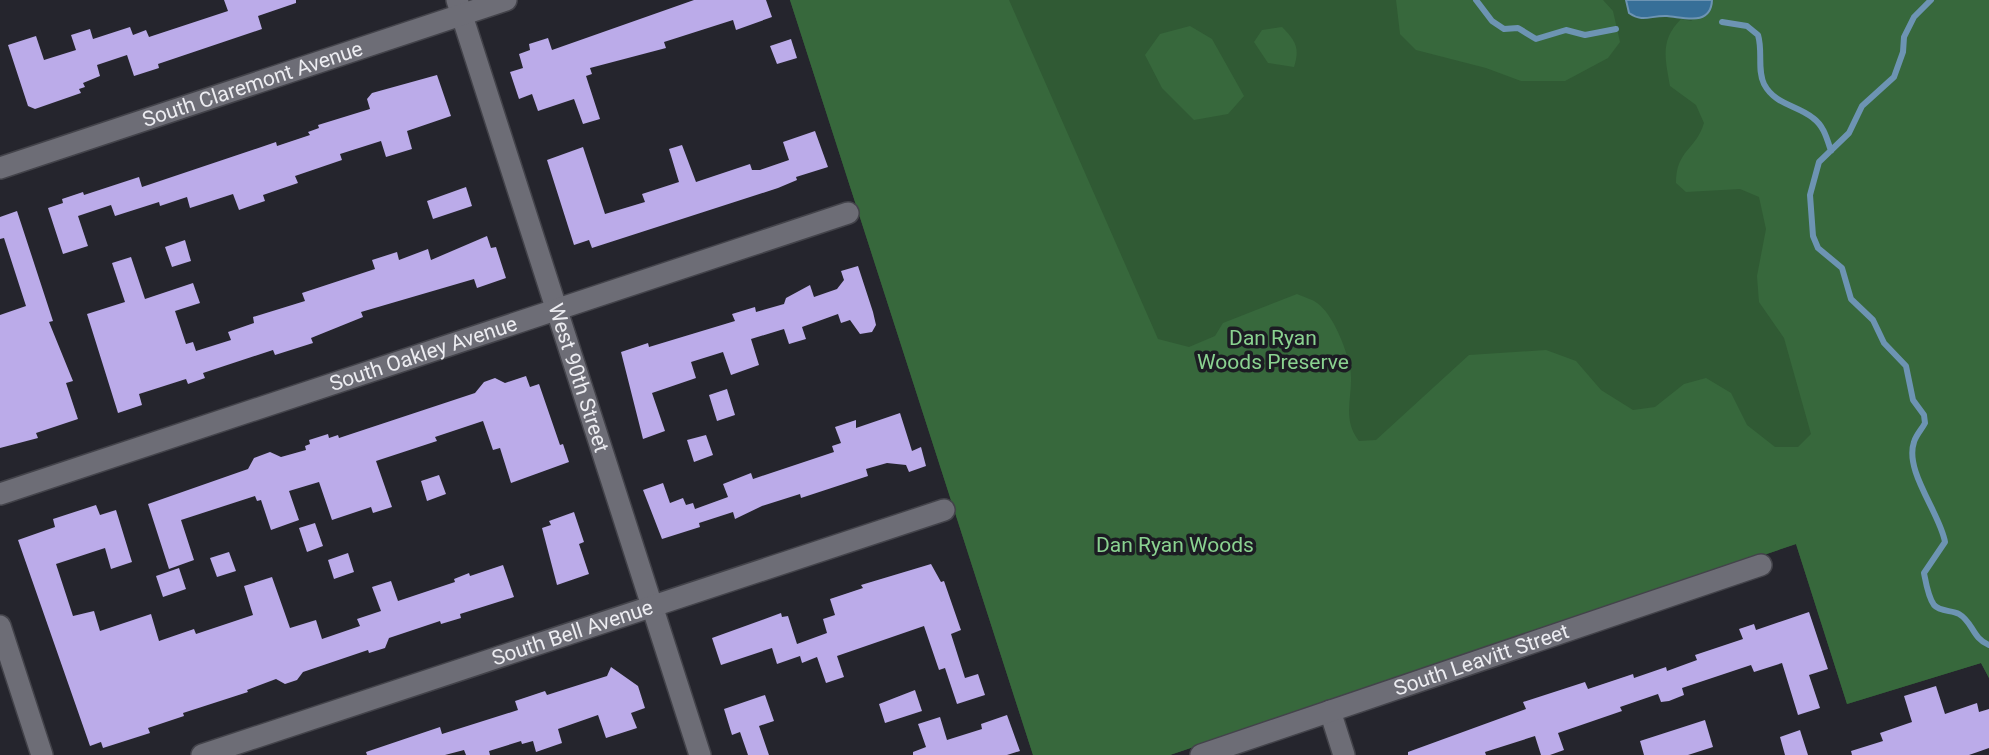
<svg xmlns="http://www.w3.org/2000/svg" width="1989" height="755" font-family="Roboto,sans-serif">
<rect width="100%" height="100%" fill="#25252d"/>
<!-- green -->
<path fill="#305a34" d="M 790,0 L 1989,0 L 1989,678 L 1981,663 L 1847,704 L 1796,544 L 1170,755 L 1033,755 Z"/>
<!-- forest -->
<path fill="#37683c" d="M 790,0 L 1009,0 L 1158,339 L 1189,347 L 1215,336 L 1223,323 L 1297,294 C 1303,297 1312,299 1317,303 C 1333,314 1346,348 1350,367 C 1355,393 1340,417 1359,441 L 1376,440 L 1469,355 L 1546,350 L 1576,361 L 1601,390 L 1633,410 L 1655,407 L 1684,384 L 1706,378 L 1731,393 L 1747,425 L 1775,447 L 1798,447 L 1811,434 L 1784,338 L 1759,302 L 1757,276 L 1766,229 L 1759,197 L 1740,189 L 1686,192 L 1676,183 C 1676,150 1696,150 1704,123 L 1696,105 L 1670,86 C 1665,58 1660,40 1681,19 L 1691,21 L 1712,6 L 1712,0 L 1989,0 L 1989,678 L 1981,663 L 1847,704 L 1796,544 L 1170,755 L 1033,755 Z
M 1396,0 L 1603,0 L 1613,11 L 1620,42 L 1608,58 L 1565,81 L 1521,81 L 1486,68 L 1416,50 L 1400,34 Z
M 1190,26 L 1212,39 L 1244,96 L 1228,114 L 1194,120 L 1162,88 L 1145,55 L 1160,34 Z
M 1282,27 C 1296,41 1300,48 1294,67 L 1268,63 L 1254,42 L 1262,30 Z"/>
<!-- water -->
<path fill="#376f98" stroke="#6d94b3" stroke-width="2" d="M 1626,0 L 1712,0 C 1711,27 1683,17 1667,16 C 1651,15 1643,23 1629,13 Z"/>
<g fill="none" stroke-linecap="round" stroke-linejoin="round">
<!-- stream -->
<path stroke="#6d94b3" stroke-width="6" d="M 1476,0 L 1492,21 L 1504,29 L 1518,28 L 1536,39 L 1566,30 L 1585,35 L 1616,29
M 1931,0 L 1914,17 L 1904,37 L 1903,52 L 1894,77 L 1862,106 L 1849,133 L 1819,162 L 1810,195 L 1813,236 L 1818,248 L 1842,268 L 1851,299 L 1873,320 L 1884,343 L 1906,366 L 1913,400 L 1924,415 L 1925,423 C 1922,429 1916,435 1914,442 C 1904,471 1940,513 1945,542 L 1924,573 C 1926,583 1928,597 1934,605 C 1940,612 1952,610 1959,614 C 1973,622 1972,638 1989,645
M 1722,22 L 1747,26 L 1758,35 C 1763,51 1757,70 1764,84 C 1775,105 1797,105 1813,118 C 1824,126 1827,139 1831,151"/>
</g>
<!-- building -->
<path fill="#bbabe9" d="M 224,0 L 296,0 L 296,3 L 258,16 L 262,29 L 158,64 L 159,68 L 134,76 L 127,55 L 97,65 L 100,76 L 83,83 L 85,87 L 79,89 L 81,93 L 35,109 L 28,106 L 8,45 L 36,36 L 44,60 L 76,50 L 71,35 L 90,29 L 93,39 L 130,27 L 133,35 L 146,30 L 149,37 L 228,11 Z
M 694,0 L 766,0 L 772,17 L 736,30 L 733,20 L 664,42 L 666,48 L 590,68 L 592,74 L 586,76 L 600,119 L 583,124 L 574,99 L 538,111 L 532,94 L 519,99 L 510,72 L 523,68 L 519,54 L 530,50 L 529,44 L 548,38 L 552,50 Z
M 791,39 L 797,58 L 777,64 L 770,46 Z
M 437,75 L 451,116 L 407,131 L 412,149 L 386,157 L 381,141 L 340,154 L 342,160 L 295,176 L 298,183 L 263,195 L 265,201 L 239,210 L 233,194 L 190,208 L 187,197 L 160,206 L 159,202 L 115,216 L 111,205 L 78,216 L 88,246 L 63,254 L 48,208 L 63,203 L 62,199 L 83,192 L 84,195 L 139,177 L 142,187 L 276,142 L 277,146 L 310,135 L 308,132 L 319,128 L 318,125 L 370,109 L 367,99 L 372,93 Z
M 815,131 L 828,167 L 796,177 L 797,180 L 778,188 L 592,248 L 589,240 L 574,245 L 547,160 L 583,147 L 605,214 L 645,202 L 642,194 L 679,182 L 669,149 L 682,145 L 696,182 L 750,164 L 752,170 L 760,170 L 789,160 L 783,142 Z
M 466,187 L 472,206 L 433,219 L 427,201 Z
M 17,211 L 53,321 L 49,322 L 73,381 L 66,383 L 78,419 L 36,433 L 38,438 L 0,448 L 0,315 L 26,306 L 4,238 L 0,239 L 0,217 Z
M 487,236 L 491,248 L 496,247 L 506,278 L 477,288 L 474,279 L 361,312 L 363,317 L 311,338 L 313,343 L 275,355 L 273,350 L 203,373 L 205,378 L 188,384 L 186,379 L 139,394 L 142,405 L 118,413 L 87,314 L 125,302 L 112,263 L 131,257 L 145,299 L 193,283 L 200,303 L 175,311 L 186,344 L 193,342 L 196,351 L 231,340 L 228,332 L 254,323 L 253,317 L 305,301 L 302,293 L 375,269 L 372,260 L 397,252 L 399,260 L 428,249 L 431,260 Z
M 185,240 L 191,261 L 172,267 L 165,247 Z
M 858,266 L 873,312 L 876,325 L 872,332 L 860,334 L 850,320 L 841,323 L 838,314 L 802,327 L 806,339 L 789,344 L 784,329 L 751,339 L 759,365 L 731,375 L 723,352 L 691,362 L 696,378 L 652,393 L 665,431 L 643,439 L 621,352 L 648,343 L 649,347 L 735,321 L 732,314 L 755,307 L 756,312 L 784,304 L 786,298 L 810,285 L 814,297 L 837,289 L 844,280 L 841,271 Z
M 526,376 L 530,387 L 539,384 L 560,445 L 563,444 L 569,462 L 511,483 L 500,448 L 493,450 L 483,421 L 435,437 L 437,441 L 376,461 L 392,507 L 373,513 L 371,507 L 332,520 L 319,482 L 289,491 L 299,520 L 271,530 L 261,500 L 257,501 L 255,496 L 181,520 L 194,560 L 169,569 L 148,504 L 248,469 L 254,458 L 270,452 L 281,457 L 306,450 L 305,446 L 310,444 L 309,440 L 328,434 L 329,438 L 338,435 L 339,438 L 475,393 L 484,382 L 495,378 L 505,383 Z
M 727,389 L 735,415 L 717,421 L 709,395 Z
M 900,413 L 912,451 L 921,447 L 926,466 L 909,472 L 906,465 L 887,463 L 866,469 L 868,476 L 801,498 L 800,494 L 762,506 L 735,519 L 733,512 L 699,523 L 700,527 L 662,539 L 643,490 L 663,483 L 670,503 L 683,498 L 686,505 L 693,503 L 695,509 L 728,497 L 723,484 L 751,473 L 753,479 L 834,452 L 832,446 L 841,443 L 835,427 L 856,420 L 856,428 Z
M 706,435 L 713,455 L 694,462 L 687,440 Z
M 439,475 L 446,494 L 427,501 L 421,481 Z
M 96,505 L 100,515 L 116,510 L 132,562 L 111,569 L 105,548 L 56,564 L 73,616 L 94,611 L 100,631 L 151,614 L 159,641 L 194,629 L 196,634 L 253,615 L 244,586 L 272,577 L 290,628 L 316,620 L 322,639 L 360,626 L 357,619 L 381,611 L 372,587 L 391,581 L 398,601 L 455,582 L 454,579 L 469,573 L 470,576 L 503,565 L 514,597 L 460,614 L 461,618 L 441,624 L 440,621 L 389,638 L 385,648 L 369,653 L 368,650 L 303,672 L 297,680 L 285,684 L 276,679 L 247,690 L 248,692 L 183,713 L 184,716 L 148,728 L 150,733 L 103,748 L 101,742 L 90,746 L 18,540 L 55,527 L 53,519 Z
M 574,512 L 584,542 L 579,544 L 589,574 L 557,585 L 542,528 L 551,525 L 549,521 Z
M 315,523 L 323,546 L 307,552 L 299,528 Z
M 229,552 L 236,571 L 217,577 L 210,558 Z
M 348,553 L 354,572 L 334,579 L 328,560 Z
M 931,564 L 941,582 L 944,581 L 961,630 L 951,634 L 965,678 L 978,674 L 985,695 L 957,704 L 945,668 L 939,670 L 924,626 L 837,656 L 844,677 L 826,683 L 817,657 L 802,663 L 800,656 L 777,664 L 772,648 L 721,665 L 712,638 L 781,613 L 782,617 L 788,616 L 797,644 L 827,633 L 823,619 L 835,615 L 830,599 L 863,588 L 861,585 Z
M 179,568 L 186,589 L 163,597 L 156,576 Z
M 1809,612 L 1828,669 L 1809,675 L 1820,708 L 1798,715 L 1782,663 L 1754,672 L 1751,665 L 1682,688 L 1684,695 L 1669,701 L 1661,702 L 1658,694 L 1620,707 L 1622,711 L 1558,733 L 1564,750 L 1550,755 L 1541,755 L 1535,736 L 1485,752 L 1486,755 L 1408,755 L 1408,752 L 1526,709 L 1523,702 L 1585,682 L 1588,689 L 1633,674 L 1634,678 L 1666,667 L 1667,671 L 1697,660 L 1695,655 L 1743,639 L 1739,629 L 1754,624 L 1756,630 Z
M 611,667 L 638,686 L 645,708 L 631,713 L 637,728 L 606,738 L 598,715 L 558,729 L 562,743 L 536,752 L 533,741 L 522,744 L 521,741 L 489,751 L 490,755 L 466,755 L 464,750 L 445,755 L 367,755 L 366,752 L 440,727 L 442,734 L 518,710 L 515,701 L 545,691 L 547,695 L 607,676 Z
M 1936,686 L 1945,714 L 1977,703 L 1979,712 L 1989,709 L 1989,748 L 1969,755 L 1852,755 L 1851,751 L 1883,741 L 1880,733 L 1912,722 L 1904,696 Z
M 915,690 L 922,711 L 885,723 L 879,704 Z
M 765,695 L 774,721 L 759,726 L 769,755 L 748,755 L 740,732 L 732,735 L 724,709 Z
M 1007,715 L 1020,751 L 1007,755 L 913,755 L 913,752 L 926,747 L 918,724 L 940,717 L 947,740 L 982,729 L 981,724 Z
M 1705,720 L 1713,747 L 1688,755 L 1644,755 L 1640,741 Z
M 1800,730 L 1808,755 L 1785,755 L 1780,737 Z"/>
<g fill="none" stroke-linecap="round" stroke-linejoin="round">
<defs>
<g id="minor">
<path id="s1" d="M 457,0 L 700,755"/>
<path id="s2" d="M 0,168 L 506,0"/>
<path id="s3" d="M 0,494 L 848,213"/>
<path d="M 0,626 L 42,755"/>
<path d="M 1330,711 L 1344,755"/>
<path id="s4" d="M 202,755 L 944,510"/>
<path id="s5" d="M 1201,755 L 1761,565"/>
</g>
</defs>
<!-- minor casing -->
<use href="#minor" stroke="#43434a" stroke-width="24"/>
<!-- minor -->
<use href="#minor" stroke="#6d6d76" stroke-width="21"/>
</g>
<g text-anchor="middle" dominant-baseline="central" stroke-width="7" stroke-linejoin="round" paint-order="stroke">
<!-- street labels -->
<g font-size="21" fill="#ececf1" stroke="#1c1c23">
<text stroke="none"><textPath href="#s2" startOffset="266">South Claremont Avenue</textPath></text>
<text stroke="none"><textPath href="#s3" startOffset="446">South Oakley Avenue</textPath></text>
<text stroke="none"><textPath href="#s1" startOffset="397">West 90th Street</textPath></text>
<text stroke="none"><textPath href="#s4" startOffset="390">South Bell Avenue</textPath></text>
<text stroke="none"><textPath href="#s5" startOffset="296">South Leavitt Street</textPath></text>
</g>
<!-- park labels -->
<g font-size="21" fill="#8ad290" stroke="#1c1c23">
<text x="1273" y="338">Dan Ryan<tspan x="1273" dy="24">Woods Preserve</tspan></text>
<text x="1175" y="545">Dan Ryan Woods</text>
</g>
</g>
</svg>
